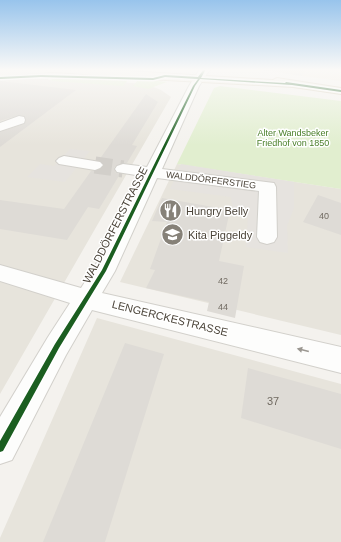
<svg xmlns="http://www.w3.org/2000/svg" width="341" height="542" font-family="Helvetica,sans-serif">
<rect width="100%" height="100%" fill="#f4f2ee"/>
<!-- residential -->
<path fill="#e7e4dc" d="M 257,69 L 305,69 L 302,76 Z
M 50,77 L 48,80 L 79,79 L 146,84 L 161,90 L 171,97 L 0,394 L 0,80 Z
M 177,164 L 341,189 L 341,335 L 120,282 Z
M 97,318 L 341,384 L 341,542 L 0,542 L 0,538 Z"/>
<!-- commercial -->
<path fill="#f3ebdf" d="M 305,69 L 341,69 L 341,81 L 302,76 Z"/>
<!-- green -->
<path fill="#e1eecf" d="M 51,78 L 129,79 L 123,86 L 52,81 Z
M 139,79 L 167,82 L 148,89 L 133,86 Z
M 220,86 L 341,101 L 341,189 L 177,164 L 214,88 Z"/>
<!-- parking -->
<path fill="#e6e3df" d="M 70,149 L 90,151 L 65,182 L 27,177 L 40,164 L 54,166 Z
M 181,164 L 294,182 L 294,208 L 287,226 L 288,253 L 246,247 L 248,218 L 233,211 L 231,197 L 170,189 Z"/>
<!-- building -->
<path fill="#dedbd6" d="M 0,81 L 76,90 L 0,147 L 0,132 L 24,124 L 26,120 L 24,116 L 19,115 L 0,121 Z
M 146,94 L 158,102 L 132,145 L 137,146 L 127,163 L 117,165 L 114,168 L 116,173 L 120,174 L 99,209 L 88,207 L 67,240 L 0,229 L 0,200 L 64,209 L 91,171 L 96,171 L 104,166 L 104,164 L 99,160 Z
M 318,195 L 341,203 L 341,235 L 303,222 Z
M 162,198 L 230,210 L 219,261 L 244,266 L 235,318 L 207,311 L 209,302 L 146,288 L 155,270 L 150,269 L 167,222 L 152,221 Z
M 125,343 L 164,354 L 105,542 L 43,542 Z
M 248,368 L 341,394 L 341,449 L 241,418 Z"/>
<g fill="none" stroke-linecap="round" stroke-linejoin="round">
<!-- minor-tunnel -->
<path stroke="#d2cfca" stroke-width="17" stroke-dasharray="17 8" stroke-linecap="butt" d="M 95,165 L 123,169"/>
<defs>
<path id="minor" d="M 200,69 L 210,69 L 199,86 L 162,169 L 274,183 L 276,187 L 277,237 L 274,242 L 267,244 L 260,242 L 257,237 L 259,191 L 157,178 L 115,271 L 102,293 L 341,347 L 341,373 L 92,310 L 66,355 L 12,460 L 0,464 L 0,417 L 48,337 L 70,303 L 0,281 L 0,265 L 81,288 L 95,266 L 142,176 L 117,172 L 115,169 L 117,166 L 123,164 L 147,167 L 189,86 Z
M 19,116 L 24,117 L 25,120 L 24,123 L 0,131 L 0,123 Z
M 64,156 L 100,162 L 103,165 L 100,168 L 95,170 L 59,164 L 56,161 L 59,158 Z"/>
<path id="major" d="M 96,69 L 273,80 L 277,78 L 341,88 L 341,94 L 293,87 L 112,77 L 72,73 L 52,72 L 0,76 L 0,70 Z"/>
</defs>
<!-- minor casing -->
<use href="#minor" stroke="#d2d0cb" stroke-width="2"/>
<!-- major casing -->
<use href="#major" stroke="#d6cebb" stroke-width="2"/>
<!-- minor -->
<use href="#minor" fill="#fdfdfc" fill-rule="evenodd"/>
<!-- major -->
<use href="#major" fill="#f2efe6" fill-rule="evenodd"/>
<defs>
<path id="cycleway" d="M 204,69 L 206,69 L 201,78 L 285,83 L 286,82 L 341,90 L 341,92 L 292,85 L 200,79 L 195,86 L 106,271 L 59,348 L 3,451 L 0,452 L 0,441 L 55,344 L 102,270 L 193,86 L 198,79 L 165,77 L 153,80 L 41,77 L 0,79 L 0,77 L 41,75 L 153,78 L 165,75 L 198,77 Z"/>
</defs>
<!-- cycleway casing -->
<use href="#cycleway" stroke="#fff" stroke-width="3"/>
<!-- cycleway -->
<use href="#cycleway" fill="#1b5e20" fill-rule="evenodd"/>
</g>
<!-- one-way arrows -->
<defs><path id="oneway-solid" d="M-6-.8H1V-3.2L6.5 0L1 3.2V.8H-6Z"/></defs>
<use fill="#9b9791" href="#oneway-solid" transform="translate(303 350) rotate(-166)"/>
<!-- sky -->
<linearGradient id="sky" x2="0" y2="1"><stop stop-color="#98c4ec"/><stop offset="0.48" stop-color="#faf9f7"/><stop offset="1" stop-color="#faf9f7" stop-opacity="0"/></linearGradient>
<rect width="341" height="145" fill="url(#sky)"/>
<!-- icons -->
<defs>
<symbol id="restaurant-disc" viewBox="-11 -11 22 22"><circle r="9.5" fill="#868178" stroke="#fff"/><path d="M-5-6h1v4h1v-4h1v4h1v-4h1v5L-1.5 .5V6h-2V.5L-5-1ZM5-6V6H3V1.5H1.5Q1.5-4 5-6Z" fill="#fff"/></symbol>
<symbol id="school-disc" viewBox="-11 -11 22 22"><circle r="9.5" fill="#868178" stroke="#fff"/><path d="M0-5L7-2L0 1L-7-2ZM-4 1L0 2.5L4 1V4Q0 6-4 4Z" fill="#fff"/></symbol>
</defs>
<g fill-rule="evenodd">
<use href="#restaurant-disc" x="158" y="198" width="25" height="25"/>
<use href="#school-disc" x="160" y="222" width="25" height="25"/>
</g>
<g text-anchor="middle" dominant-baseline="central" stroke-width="3" stroke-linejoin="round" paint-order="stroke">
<!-- far-park labels -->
<g font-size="9" fill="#4a7f2a" stroke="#fff">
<text x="293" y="133">Alter Wandsbeker<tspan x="293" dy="10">Friedhof von 1850</tspan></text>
</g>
<!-- far-street labels -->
<g font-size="9" fill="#4b4439" stroke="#fff">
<text transform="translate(211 180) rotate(7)">WALDDÖRFERSTIEG</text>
</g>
<!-- number labels -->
<g font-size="9" fill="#706a61">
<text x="324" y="216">40</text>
<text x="223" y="281">42</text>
<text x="223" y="307">44</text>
</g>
<!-- poi labels -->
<g font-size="11" fill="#4b4439" stroke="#fff" text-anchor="start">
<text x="186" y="211">Hungry Belly</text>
<text x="188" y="235">Kita Piggeldy</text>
</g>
<!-- street labels -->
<g font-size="11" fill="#4b4439" stroke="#fff">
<text transform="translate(115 225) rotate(-63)">WALDDÖRFERSTRASSE</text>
<text transform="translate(170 318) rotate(14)">LENGERCKESTRASSE</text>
</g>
<!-- near-number labels -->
<g font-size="11" fill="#706a61">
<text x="273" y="401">37</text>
</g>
</g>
</svg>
